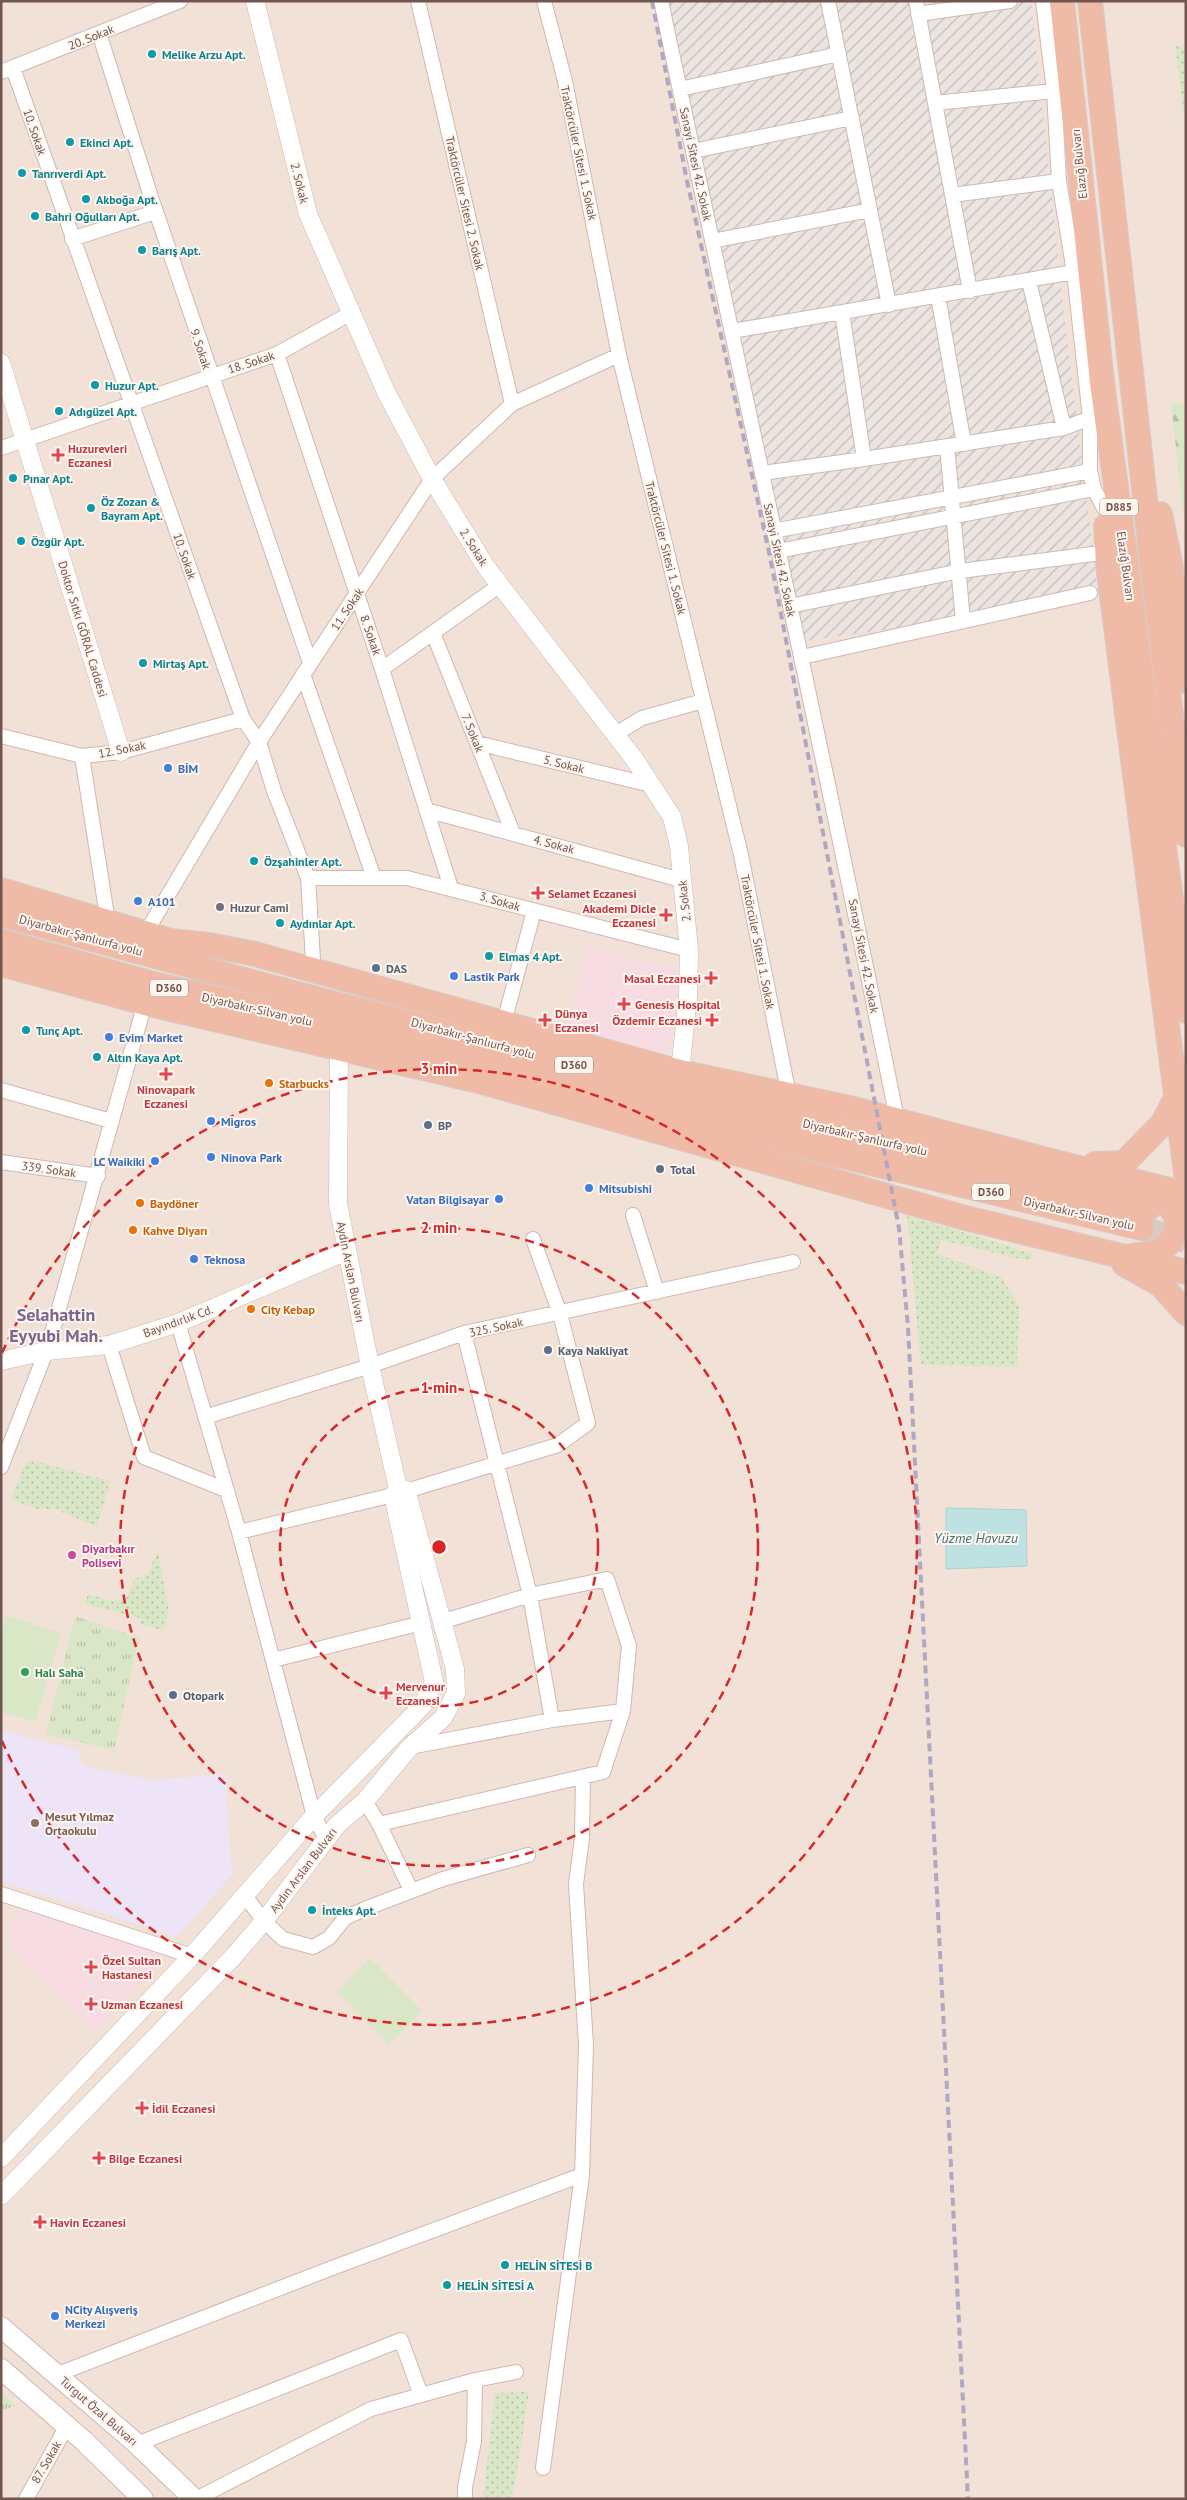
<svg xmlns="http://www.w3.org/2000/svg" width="1187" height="2500" font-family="'PT Sans',sans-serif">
<defs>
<pattern id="industrial-furrows" width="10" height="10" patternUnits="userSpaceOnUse" patternTransform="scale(1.25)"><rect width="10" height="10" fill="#ebe4e1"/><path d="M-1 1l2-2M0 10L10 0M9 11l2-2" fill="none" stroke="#c3bcb9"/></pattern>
<pattern id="grass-dots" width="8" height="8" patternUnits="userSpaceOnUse" patternTransform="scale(1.25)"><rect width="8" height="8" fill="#d9e7c7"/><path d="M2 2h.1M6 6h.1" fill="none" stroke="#b4bea4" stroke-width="1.8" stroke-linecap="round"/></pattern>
<pattern id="forest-firs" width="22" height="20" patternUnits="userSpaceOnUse" patternTransform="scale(1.25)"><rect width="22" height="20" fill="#d9e7c7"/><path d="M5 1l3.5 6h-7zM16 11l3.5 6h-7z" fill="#b4bea4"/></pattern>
<pattern id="park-tufts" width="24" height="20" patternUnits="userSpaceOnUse" patternTransform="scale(1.25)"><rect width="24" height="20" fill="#d9e7c7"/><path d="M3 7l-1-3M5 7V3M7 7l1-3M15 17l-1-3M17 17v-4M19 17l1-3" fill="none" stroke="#b4bea4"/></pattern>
</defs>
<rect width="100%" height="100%" fill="#faf0e8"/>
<!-- residential -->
<path fill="#f1e1d7" d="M 1,1 L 1186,1 L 1186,2499 L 1,2499 Z"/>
<!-- industrial -->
<path fill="url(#industrial-furrows)" d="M 666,1 L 1031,1 L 1064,315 L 1099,600 L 804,641 Z"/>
<!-- education -->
<path fill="#ede4f7" d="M 1,1730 L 78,1750 L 82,1765 L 150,1780 L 225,1774 L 232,1875 L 177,1937 L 1,1881 Z"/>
<!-- medical -->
<path fill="#f7dce4" d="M 589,947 L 680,971 L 668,1060 L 564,1037 Z
M 19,1908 L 52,1920 L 166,1955 L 96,2032 L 19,1958 L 9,1936 Z"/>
<!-- grass -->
<path fill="url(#grass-dots)" d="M 1186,45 L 1186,131 L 1175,46 Z
M 907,1215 L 1033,1254 L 1029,1261 L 941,1240 L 937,1254 L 1001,1277 L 1019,1305 L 1017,1367 L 921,1365 Z
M 34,1461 L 110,1481 L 97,1527 L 55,1509 L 38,1509 L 11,1500 L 25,1463 Z
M 158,1551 L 168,1606 L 166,1627 L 162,1630 L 141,1625 L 140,1618 L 85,1604 L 88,1594 L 112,1601 L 126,1599 L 135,1578 L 146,1577 Z
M 529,2392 L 515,2484 L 510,2499 L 483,2499 L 495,2393 Z"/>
<!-- forest -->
<path fill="url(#forest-firs)" d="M 1171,402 L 1186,404 L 1186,537 Z"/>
<!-- park -->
<path fill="url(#park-tufts)" d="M 75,1616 L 139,1638 L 114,1750 L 46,1734 Z
M 1,2392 L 15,2406 L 1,2411 Z"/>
<!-- garden -->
<path fill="#d9e7c7" d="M 5,1616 L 61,1633 L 35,1722 L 1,1712 L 1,1630 Z
M 370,1958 L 422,2011 L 389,2044 L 337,1992 Z"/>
<!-- water -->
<path fill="#bee2e2" stroke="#a5d3d3" d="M 946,1508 L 1026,1510 L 1027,1566 L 946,1569 Z"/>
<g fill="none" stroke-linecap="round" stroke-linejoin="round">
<!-- trunk-tunnel -->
<path stroke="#d8c9c2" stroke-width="24" stroke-dasharray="24 12" stroke-linecap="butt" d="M 1142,1228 L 1186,1241"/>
<defs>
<path id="minor" d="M 418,1 L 512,404
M 544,1 L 565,81 L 619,355 L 741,855 L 789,1095
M 661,1 C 740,374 822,745 897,1119
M 828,1 L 889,305
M 916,1 L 970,291
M 1043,1 L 1054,91 L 1059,181 L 1074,272 L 1090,418 L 1090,471 L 1094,489 L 1104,508
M 918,14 L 1010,1
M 99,33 L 151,197 L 310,663
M 13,68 L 243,719 L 259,742 L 274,791 L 308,878 L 313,960
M 1,72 L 180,1
M 680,89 L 839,54
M 935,103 L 1054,91
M 693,151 L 852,118
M 952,195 L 1059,181
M 72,239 L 155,212
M 712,241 L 870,210
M 1029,281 L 1064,428
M 938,296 L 964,444
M 842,312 L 864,459
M 732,331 L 1074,272
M 277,354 L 382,669 L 451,888
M 947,446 L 963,621
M 1,448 L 277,354 L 353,312
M 762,473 L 864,459 L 1064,428 L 1090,418
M 773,531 L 1090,471
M 778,551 L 1094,489
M 790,606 L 960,571 L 1109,552
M 433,633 L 513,833
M 802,657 L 1090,593
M 382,669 L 500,585
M 303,674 L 374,878
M 614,735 L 642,718 L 703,701
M 1,736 L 82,756 L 121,752 L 243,719
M 477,743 L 651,785
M 82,756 L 108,922
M 426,810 L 681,880
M 308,878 L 407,878 L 689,950
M 145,934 L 259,742 L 432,479 L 512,404 L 619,355
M 504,1022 L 534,911
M 1,1090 L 111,1121
M 1,1162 L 98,1176
M 633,1215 L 657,1292
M 178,1323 L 239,1532 L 314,1816 L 326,1839
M 464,1333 L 530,1595 L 552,1720
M 109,1345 L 144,1457 L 226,1490
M 205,1417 L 370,1366 L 464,1333 L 793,1262
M 1,1467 L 49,1344 L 145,1003
M 239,1532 L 393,1495 L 558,1445 L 588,1423 L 560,1314 L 533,1239
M 273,1660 L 422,1623
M 410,1747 L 552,1720 L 623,1711
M 365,1801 L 379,1824 L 411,1890
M 379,1824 L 603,1772 L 623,1711 L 629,1646 L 607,1579 L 530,1595 L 444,1621
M 1,1894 L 192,1956
M 245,1896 L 264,1921 L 283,1939 L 313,1947 L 329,1938 L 345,1918 L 367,1908 L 443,1879 L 528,1855
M 582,2175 L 586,2045 L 576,1884 L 582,1838 L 583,1777
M 58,2374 L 332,2268 L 582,2175 L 543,2468
M 137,2444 L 401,2340 L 421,2395
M 26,2499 L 67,2426
M 196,2499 L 371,2409 L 475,2380 L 516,2372
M 465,2499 L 465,2487 L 474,2441 L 475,2380"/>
<path id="tertiary" d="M 255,1 L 308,214 L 386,392 L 432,479 L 486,567 L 635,760 L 672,817 L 679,846 L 689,950 L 688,996 L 680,1072
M 1,363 L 121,752
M 339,1048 L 338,1204 L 370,1366 L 399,1493
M 1,1361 L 46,1351 L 109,1345 L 178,1323 L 347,1251
M 1,2158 L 192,1956 L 314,1816 L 423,1705 L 434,1682 L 393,1495
M 1,2196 L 233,1957 L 264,1921 L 337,1825 L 365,1801 L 410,1747 L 443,1718 L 456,1693 L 455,1669 L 406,1490"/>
<path id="secondary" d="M 1,2327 L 137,2444 L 194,2499
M 1,2369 L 84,2441 L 143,2499"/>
<path id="trunk" d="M 1062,1 L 1102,382 L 1186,1011
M 1090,1 L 1152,562 L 1186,835
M 1160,514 L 1170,562 L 1186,681
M 1106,526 L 1108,565 L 1186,1173
M 1,890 L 171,941 L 209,945 L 255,954 L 680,1072 L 850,1108 L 1063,1164 L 1186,1194
M 1,914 C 365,1015 732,1105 1100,1194 L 1149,1208
M 1,941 L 150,983 L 339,1028 L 841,1156 L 1142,1228
M 1,964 L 145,1003 L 479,1081 L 962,1217 L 1186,1272
M 1095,1164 L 1124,1163 L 1163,1123 L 1176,1098
M 1132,1256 C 1142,1254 1155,1254 1163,1248 C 1172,1243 1180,1228 1176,1217 C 1171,1205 1160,1196 1152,1186
M 1124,1264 L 1161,1285 L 1186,1313"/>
</defs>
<!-- minor casing -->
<use href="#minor" stroke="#cdb9b2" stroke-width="16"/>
<!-- tertiary casing -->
<use href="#tertiary" stroke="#cdb9b2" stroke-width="19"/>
<!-- secondary casing -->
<use href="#secondary" stroke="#d0b9b0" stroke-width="22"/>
<!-- trunk casing -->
<use href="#trunk" stroke="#d5ccca" stroke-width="26"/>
<!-- minor -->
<use href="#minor" stroke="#fff" stroke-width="14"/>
<!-- tertiary -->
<use href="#tertiary" stroke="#fff" stroke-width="18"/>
<!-- secondary -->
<use href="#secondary" stroke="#fff" stroke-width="20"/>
<!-- trunk -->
<use href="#trunk" stroke="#f0bba6" stroke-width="24"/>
<!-- rail -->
<path stroke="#b2a7c3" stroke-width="4" stroke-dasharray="8 5" stroke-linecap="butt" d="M 652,1 L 687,181 L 770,557 L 899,1228 L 908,1327 L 968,2499"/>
</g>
<!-- distance rings -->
<g fill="none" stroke="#d62828" stroke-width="2.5" stroke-dasharray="9 6">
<circle cx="439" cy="1547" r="159"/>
<circle cx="439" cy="1547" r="319"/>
<path d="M2 1353A478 478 0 1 1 2 1741"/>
</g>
<!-- markers -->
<g fill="#0f9aa8" stroke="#fdf5ee" stroke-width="2">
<circle cx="152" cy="54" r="5"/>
<circle cx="70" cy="142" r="5"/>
<circle cx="22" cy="173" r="5"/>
<circle cx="86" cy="199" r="5"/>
<circle cx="35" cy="216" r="5"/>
<circle cx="142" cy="250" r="5"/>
<circle cx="95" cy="385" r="5"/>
<circle cx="59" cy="411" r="5"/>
<circle cx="13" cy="478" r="5"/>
<circle cx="91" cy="508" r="5"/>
<circle cx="21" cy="541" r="5"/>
<circle cx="143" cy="663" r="5"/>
<circle cx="254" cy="861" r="5"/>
<circle cx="280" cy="923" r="5"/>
<circle cx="489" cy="956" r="5"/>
<circle cx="26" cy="1030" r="5"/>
<circle cx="97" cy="1057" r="5"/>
<circle cx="312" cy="1910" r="5"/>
<circle cx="505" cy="2265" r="5"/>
<circle cx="447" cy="2285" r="5"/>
</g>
<g fill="#e0444e" stroke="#fdf5ee" stroke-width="2">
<path d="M55.5 447.5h5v5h5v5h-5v5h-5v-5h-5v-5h5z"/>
<path d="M535.5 885.5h5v5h5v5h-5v5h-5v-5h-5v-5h5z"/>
<path d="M663.5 907.5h5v5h5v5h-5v5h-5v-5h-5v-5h5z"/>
<path d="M708.5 970.5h5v5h5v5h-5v5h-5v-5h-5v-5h5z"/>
<path d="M621.5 996.5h5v5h5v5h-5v5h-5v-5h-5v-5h5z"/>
<path d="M542.5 1012.5h5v5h5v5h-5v5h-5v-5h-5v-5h5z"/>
<path d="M709.5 1012.5h5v5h5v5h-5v5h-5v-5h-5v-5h5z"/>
<path d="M163.5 1066.5h5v5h5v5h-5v5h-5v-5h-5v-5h5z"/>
<path d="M383.5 1685.5h5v5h5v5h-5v5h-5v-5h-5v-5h5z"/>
<path d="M88.5 1959.5h5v5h5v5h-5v5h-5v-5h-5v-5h5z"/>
<path d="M88.5 1996.5h5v5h5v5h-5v5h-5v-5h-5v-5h5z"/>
<path d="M139.5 2100.5h5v5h5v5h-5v5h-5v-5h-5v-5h5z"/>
<path d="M96.5 2150.5h5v5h5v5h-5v5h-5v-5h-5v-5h5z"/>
<path d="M37.5 2214.5h5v5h5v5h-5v5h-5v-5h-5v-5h5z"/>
</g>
<g fill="#3f7fe0" stroke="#fdf5ee" stroke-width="2">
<circle cx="168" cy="768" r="5"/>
<circle cx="138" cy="901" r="5"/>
<circle cx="454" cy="976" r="5"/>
<circle cx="109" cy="1037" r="5"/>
<circle cx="211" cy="1121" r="5"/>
<circle cx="211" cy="1157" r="5"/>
<circle cx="155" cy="1161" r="5"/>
<circle cx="589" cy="1188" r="5"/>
<circle cx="499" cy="1199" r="5"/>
<circle cx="194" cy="1259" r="5"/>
<circle cx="55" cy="2316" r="5"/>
</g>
<circle fill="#6b7280" stroke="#fdf5ee" stroke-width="2" cx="220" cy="907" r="5"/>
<g fill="#5c6f8a" stroke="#fdf5ee" stroke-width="2">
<circle cx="376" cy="968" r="5"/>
<circle cx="428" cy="1125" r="5"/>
<circle cx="660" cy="1169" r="5"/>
<circle cx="548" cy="1350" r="5"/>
<circle cx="173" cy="1695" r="5"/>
</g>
<g fill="#e8710a" stroke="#fdf5ee" stroke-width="2">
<circle cx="269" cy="1083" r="5"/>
<circle cx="140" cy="1203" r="5"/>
<circle cx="133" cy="1230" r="5"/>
<circle cx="251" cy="1309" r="5"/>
</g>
<circle fill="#d1479c" stroke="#fdf5ee" stroke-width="2" cx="72" cy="1555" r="5"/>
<circle fill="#2e9e5b" stroke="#fdf5ee" stroke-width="2" cx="25" cy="1672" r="5"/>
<circle fill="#8d6e63" stroke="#fdf5ee" stroke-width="2" cx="35" cy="1823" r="5"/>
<g text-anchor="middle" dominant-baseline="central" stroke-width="4" stroke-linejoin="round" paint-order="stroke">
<!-- shield labels -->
<g fill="#fdf5ee" stroke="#9c857e" stroke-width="1">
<rect x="1100" y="498.5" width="38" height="17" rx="4"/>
<rect x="150" y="979.5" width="38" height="17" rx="4"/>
<rect x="555" y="1056.5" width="38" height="17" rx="4"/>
<rect x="972" y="1183.5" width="38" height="17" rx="4"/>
</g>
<g font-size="11" font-weight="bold" fill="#72554e">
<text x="1119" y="507">D885</text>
<text x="169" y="988">D360</text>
<text x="574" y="1065">D360</text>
<text x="991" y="1192">D360</text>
</g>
<!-- street labels -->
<g font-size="12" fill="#72554e" stroke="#fdf5ee">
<text transform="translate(91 37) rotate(-22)">20. Sokak</text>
<text transform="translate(35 132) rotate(71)">10. Sokak</text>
<text transform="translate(579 153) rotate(78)">Traktörcüler Sitesi 1. Sokak</text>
<text transform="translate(696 164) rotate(78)">Sanayi Sitesi 42. Sokak</text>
<text transform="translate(1079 164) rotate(-96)">Elazığ Bulvarı</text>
<text transform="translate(300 183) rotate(76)">2. Sokak</text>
<text transform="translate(465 203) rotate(77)">Traktörcüler Sitesi 2. Sokak</text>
<text transform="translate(201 349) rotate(72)">9. Sokak</text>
<text transform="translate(251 362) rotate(-18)">18. Sokak</text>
<text transform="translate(474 547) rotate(58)">2. Sokak</text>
<text transform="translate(666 548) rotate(76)">Traktörcüler Sitesi 1. Sokak</text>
<text transform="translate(185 556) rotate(71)">10. Sokak</text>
<text transform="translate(780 560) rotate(78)">Sanayi Sitesi 42. Sokak</text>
<text transform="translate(1126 566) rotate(82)">Elazığ Bulvarı</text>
<text transform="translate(347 609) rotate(-56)">11. Sokak</text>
<text transform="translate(83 629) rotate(73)">Doktor Sıtkı GÖRAL Caddesi</text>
<text transform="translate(371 635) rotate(71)">8. Sokak</text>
<text transform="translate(473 733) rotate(68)">7. Sokak</text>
<text transform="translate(122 749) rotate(-11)">12. Sokak</text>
<text transform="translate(564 764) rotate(14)">5. Sokak</text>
<text transform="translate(554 844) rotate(15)">4. Sokak</text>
<text transform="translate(500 901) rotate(16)">3. Sokak</text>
<text transform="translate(684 901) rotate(-96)">2. Sokak</text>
<text transform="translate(81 935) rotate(15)">Diyarbakır-Şanlıurfa yolu</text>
<text transform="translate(758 942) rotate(79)">Traktörcüler Sitesi 1. Sokak</text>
<text transform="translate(864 956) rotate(79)">Sanayi Sitesi 42. Sokak</text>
<text transform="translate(257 1009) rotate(13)">Diyarbakır-Silvan yolu</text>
<text transform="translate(473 1038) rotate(15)">Diyarbakır-Şanlıurfa yolu</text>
<text transform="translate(865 1137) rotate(13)">Diyarbakır-Şanlıurfa yolu</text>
<text transform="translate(49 1169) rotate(8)">339. Sokak</text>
<text transform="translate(1079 1213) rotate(13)">Diyarbakır-Silvan yolu</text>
<text transform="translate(351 1272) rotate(79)">Aydın Arslan Bulvarı</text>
<text transform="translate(178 1321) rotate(-20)">Bayındırlık Cd.</text>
<text transform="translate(496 1327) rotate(-12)">325. Sokak</text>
<text transform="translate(303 1870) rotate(-53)">Aydın Arslan Bulvarı</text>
<text transform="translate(99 2411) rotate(41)">Turgut Özal Bulvarı</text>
<text transform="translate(46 2462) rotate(-60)">87. Sokak</text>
</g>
<!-- culture labels -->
<g font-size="12" font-weight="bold" fill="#0d838f" stroke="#fdf5ee" text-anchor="start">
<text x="162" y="54">Melike Arzu Apt.</text>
<text x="80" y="142">Ekinci Apt.</text>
<text x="32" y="173">Tanrıverdi Apt.</text>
<text x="96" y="199">Akboğa Apt.</text>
<text x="45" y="216">Bahri Oğulları Apt.</text>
<text x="152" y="250">Barış Apt.</text>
<text x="105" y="385">Huzur Apt.</text>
<text x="69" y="411">Adıgüzel Apt.</text>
<text x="23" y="478">Pınar Apt.</text>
<text x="101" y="501">Öz Zozan &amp;<tspan x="101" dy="14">Bayram Apt.</tspan></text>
<text x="31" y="541">Özgür Apt.</text>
<text x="153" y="663">Mirtaş Apt.</text>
<text x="264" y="861">Özşahinler Apt.</text>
<text x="290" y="923">Aydınlar Apt.</text>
<text x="499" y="956">Elmas 4 Apt.</text>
<text x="36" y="1030">Tunç Apt.</text>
<text x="107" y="1057">Altın Kaya Apt.</text>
<text x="322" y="1910">İnteks Apt.</text>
<text x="515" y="2265">HELİN SİTESİ B</text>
<text x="457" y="2285">HELİN SİTESİ A</text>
</g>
<!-- health labels -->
<g font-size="12" font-weight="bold" fill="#be3a42" stroke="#fdf5ee" text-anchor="start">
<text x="68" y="448">Huzurevleri<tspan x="68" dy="14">Eczanesi</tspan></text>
<text x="548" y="893">Selamet Eczanesi</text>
<text x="656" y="908" text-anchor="end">Akademi Dicle<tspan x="656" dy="14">Eczanesi</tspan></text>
<text x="701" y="978" text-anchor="end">Masal Eczanesi</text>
<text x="635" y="1004">Genesis Hospital</text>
<text x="555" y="1013">Dünya<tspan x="555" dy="14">Eczanesi</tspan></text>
<text x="702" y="1020" text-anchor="end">Özdemir Eczanesi</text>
<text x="166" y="1089" text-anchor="middle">Ninovapark<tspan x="166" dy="14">Eczanesi</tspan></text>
<text x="396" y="1686">Mervenur<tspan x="396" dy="14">Eczanesi</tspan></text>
<text x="102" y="1960">Özel Sultan<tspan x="102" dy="14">Hastanesi</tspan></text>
<text x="101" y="2004">Uzman Eczanesi</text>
<text x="152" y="2108">İdil Eczanesi</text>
<text x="109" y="2158">Bilge Eczanesi</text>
<text x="50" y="2222">Havin Eczanesi</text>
</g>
<!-- shop labels -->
<g font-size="12" font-weight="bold" fill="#366cbe" stroke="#fdf5ee" text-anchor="start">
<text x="178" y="768">BİM</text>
<text x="148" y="901">A101</text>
<text x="464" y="976">Lastik Park</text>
<text x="119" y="1037">Evim Market</text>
<text x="221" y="1121">Migros</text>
<text x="221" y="1157">Ninova Park</text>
<text x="145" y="1161" text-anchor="end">LC Waikiki</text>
<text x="599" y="1188">Mitsubishi</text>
<text x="489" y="1199" text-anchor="end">Vatan Bilgisayar</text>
<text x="204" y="1259">Teknosa</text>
<text x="65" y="2309">NCity Alışveriş<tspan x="65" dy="14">Merkezi</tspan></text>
</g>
<!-- worship labels -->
<g font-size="12" font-weight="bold" fill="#5b616d" stroke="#fdf5ee" text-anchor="start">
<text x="230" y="907">Huzur Cami</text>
</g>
<!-- service labels -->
<g font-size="12" font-weight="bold" fill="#4e5e75" stroke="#fdf5ee" text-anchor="start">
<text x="386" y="968">DAS</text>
<text x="438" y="1125">BP</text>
<text x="670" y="1169">Total</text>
<text x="558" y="1350">Kaya Nakliyat</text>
<text x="183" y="1695">Otopark</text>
</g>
<!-- food labels -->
<g font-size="12" font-weight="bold" fill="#c56008" stroke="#fdf5ee" text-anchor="start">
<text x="279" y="1083">Starbucks</text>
<text x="150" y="1203">Baydöner</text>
<text x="143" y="1230">Kahve Diyarı</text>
<text x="261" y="1309">City Kebap</text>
</g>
<!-- hotel labels -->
<g font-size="12" font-weight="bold" fill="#b23c85" stroke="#fdf5ee" text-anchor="start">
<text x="82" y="1548">Diyarbakır<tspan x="82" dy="14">Polisevi</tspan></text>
</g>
<!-- leisure labels -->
<g font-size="12" font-weight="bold" fill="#27864d" stroke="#fdf5ee" text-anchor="start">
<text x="35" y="1672">Halı Saha</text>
</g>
<!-- education labels -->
<g font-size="12" font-weight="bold" fill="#785e54" stroke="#fdf5ee" text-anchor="start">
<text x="45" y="1816">Mesut Yılmaz<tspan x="45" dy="14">Ortaokulu</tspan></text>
</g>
<!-- water labels -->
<g font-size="14" font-style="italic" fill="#437576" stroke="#fdf5ee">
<text x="976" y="1538">Yüzme Havuzu</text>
</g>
<!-- district labels -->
<g font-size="18" font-weight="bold" fill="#7a668e" stroke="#fdf5ee">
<text x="56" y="1314">Selahattin<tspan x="56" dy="21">Eyyubi Mah.</tspan></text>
</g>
</g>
<circle cx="439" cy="1547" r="8" fill="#d62828" stroke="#fdf5ee" stroke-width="2.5"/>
<g font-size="15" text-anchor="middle" font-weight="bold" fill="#d62828" stroke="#fdf5ee" stroke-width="4" stroke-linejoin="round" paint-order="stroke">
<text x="439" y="1074">3 min</text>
<text x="439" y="1233">2 min</text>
<text x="439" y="1393">1 min</text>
</g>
<!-- border -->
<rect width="1187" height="2500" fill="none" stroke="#72554e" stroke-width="5"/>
</svg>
